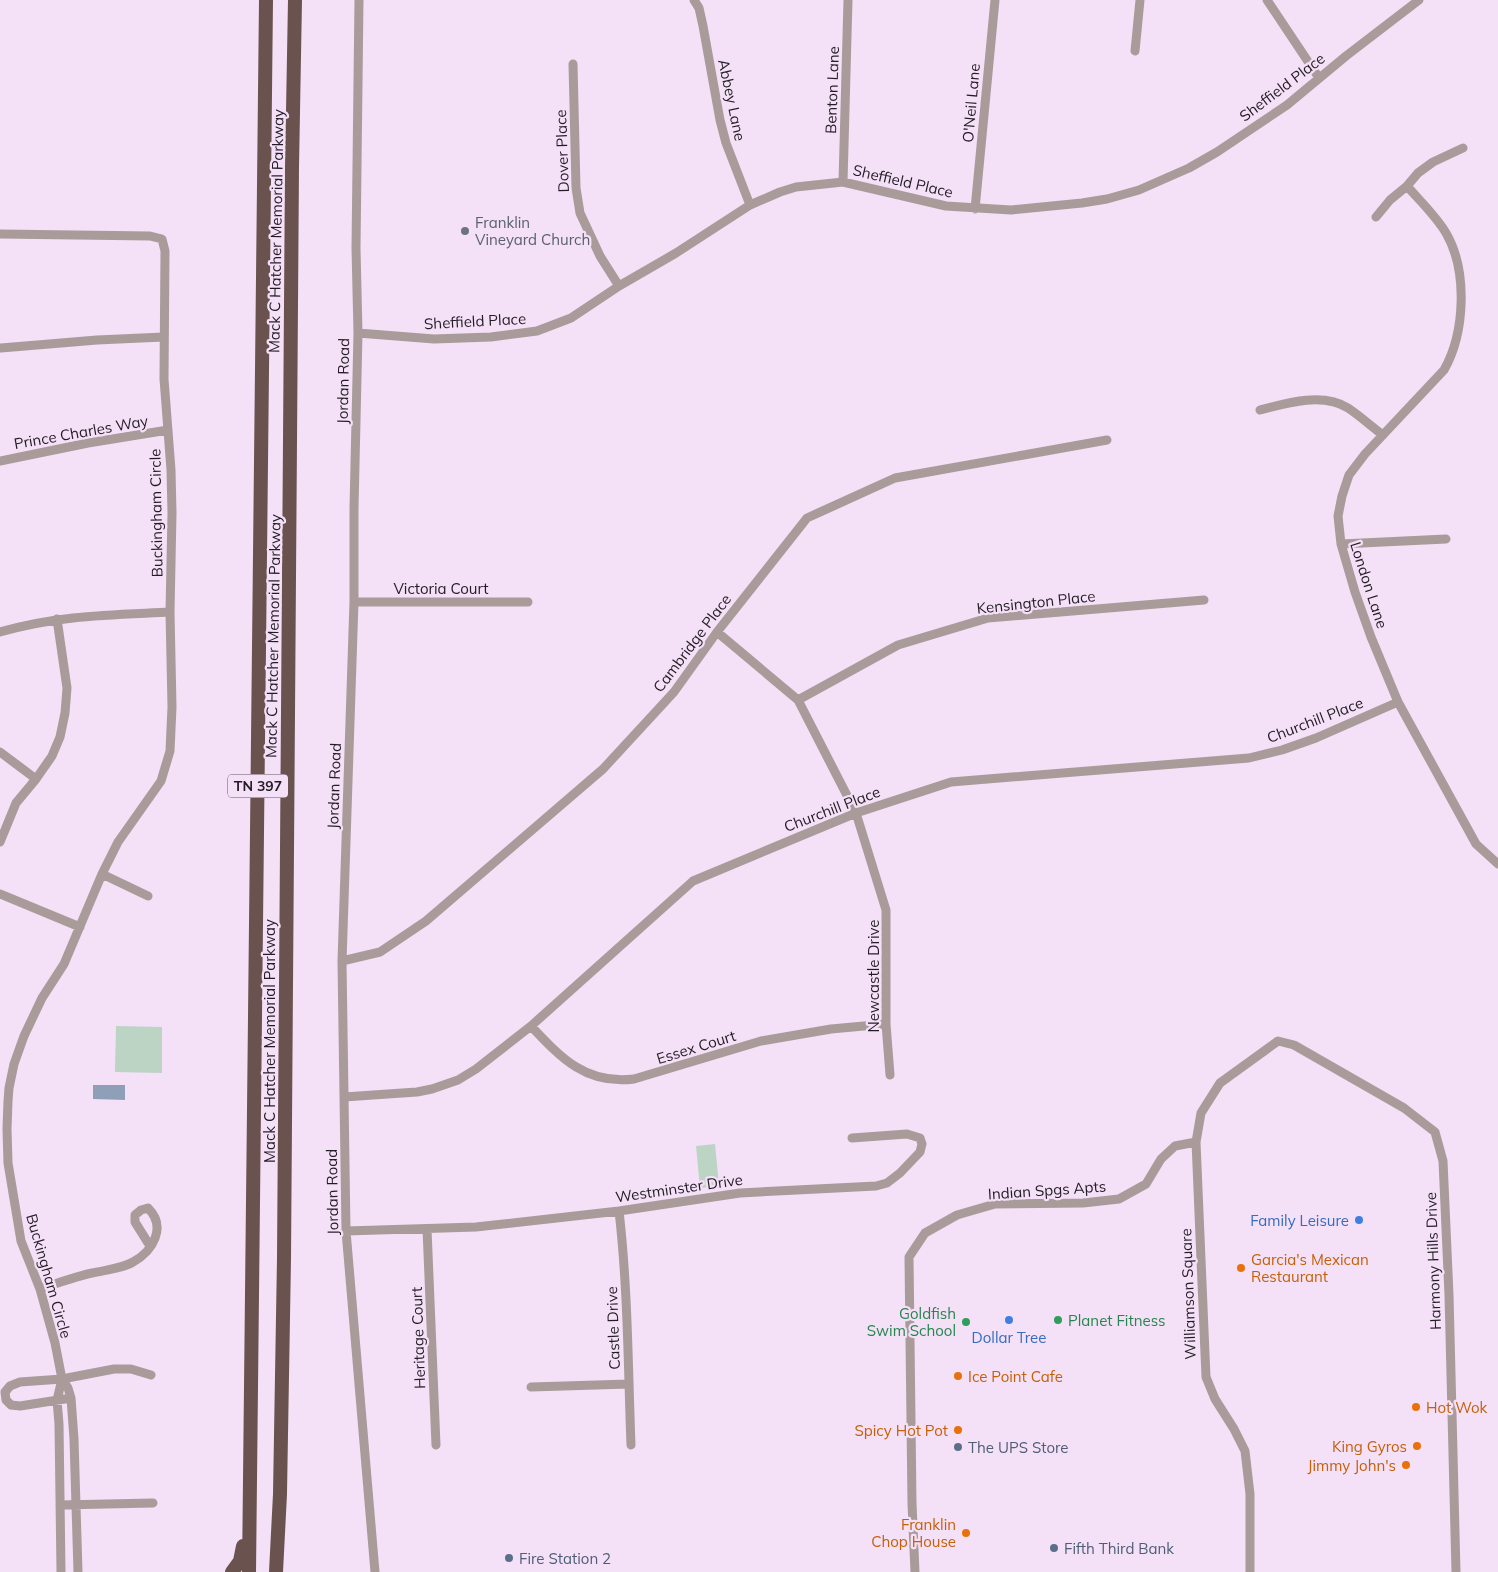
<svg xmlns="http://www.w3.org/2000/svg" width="1498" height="1572" font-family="Mulish,sans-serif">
<rect width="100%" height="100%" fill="#f4e0f7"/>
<!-- green -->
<path fill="#bbd4c4" d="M 116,1026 L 162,1027 L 162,1073 L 115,1072 Z
M 715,1144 L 719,1186 L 700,1188 L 696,1146 Z"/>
<!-- water -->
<path fill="#8da0b8" d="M 93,1085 L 125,1085 L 125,1100 L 93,1099 Z"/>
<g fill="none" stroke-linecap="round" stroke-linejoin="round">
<!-- minor -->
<path stroke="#a99b9a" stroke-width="9" d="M 359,0 L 356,248 L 358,333 L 354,508 L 354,602 L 342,961 L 346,1231 L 375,1572
M 694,0 L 699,8 L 703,26 L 720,120 L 726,143 L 750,205
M 1267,0 L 1319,78
M 1135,51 L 1140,0
M 573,64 L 576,188 L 580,213 L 600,256 L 619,286
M 843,182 L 848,0
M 1407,186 C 1420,201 1436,216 1446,233 C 1468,271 1465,333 1444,370 L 1365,454 L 1349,475 L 1342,496 L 1338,516 L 1341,544 L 1355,592 L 1371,637 L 1398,702 L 1476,844 L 1498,864
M 975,209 L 995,0
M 1376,217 L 1390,200 L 1407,186 L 1418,173 L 1433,162 L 1463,148
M 0,234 L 150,236 L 162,239 L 165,251 L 164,379 L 171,470 L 172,513 L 170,612 L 172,707 L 170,751 L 161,781 L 118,842 L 102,874 L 64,964 L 42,998 L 24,1036 L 14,1064 L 9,1088 L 8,1101 L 7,1129 L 8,1163 L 21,1241 L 40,1289 L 55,1343 L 62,1379 L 68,1388 L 71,1398 L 74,1439 L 78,1572
M 358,333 L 434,339 L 491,337 L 537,331 L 571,318 L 619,286 L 676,253 L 750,205 L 780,192 L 796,187 L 843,182 L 946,206 L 1011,210 L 1082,203 L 1107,199 L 1139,190 L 1189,168 L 1217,152 L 1287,105 L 1346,56 L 1419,0
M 1,348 L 97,340 L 164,337
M 1260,410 C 1286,403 1323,392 1348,408 C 1360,416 1371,426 1383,435
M 0,461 L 88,443 L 168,430
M 1341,544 L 1446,539
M 354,602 L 528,602
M 0,632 C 58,615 111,615 170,612
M 717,632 L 798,700 L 856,813 L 886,910 L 886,1024 L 890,1075
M 798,700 L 898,645 L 988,618 L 1204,600
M 0,752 L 36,779
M 0,842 L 16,803 L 36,779 L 52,756 L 60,737 L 65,713 L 67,688 L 57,619
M 102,874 L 148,896
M 0,894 L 80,927
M 342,961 L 380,952 L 426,921 L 603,769 L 674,692 L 717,632 L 807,518 L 895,478 L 1107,440
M 531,1026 C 561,1058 586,1085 634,1079 L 761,1041 L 831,1029 L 886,1024
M 344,1097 L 417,1092 L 432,1089 L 458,1080 L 476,1069 L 531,1026 L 693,881 L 856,813 L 951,782 L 1249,758 L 1282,750 L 1316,738 L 1398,702
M 619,1211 C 628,1289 628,1367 631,1445
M 427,1229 L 436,1445
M 346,1231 L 476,1227 L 619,1211 L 740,1193 L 876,1186 L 887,1183 L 900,1173 L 920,1152 L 922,1144 L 920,1138 L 907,1134 L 852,1138
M 40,1289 C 57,1283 74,1277 92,1273 C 105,1270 121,1269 133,1262 C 153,1251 167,1227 148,1208 L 141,1210 L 135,1215 L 135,1222 L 150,1246
M 531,1387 L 629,1384
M 71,1398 L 20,1406 L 11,1405 L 6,1400 L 5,1392 L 10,1386 L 20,1382 L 62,1379 L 114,1369 L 131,1369 L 151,1375
M 60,1505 L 153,1503
M 61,1572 L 59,1424 L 57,1400 L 62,1379
M 915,1572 L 912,1503 L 909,1257 L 925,1233 L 957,1215 L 995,1204 L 1083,1203 L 1119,1199 L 1146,1184 L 1161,1159 L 1175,1146 L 1196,1142
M 1250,1572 L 1250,1494 L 1245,1451 L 1234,1429 L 1215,1399 L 1206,1377 L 1196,1142 L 1201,1113 L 1220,1083 L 1278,1041 L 1294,1045 L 1404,1108 L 1435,1132 L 1443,1161 L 1449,1295 L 1456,1572"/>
<!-- trunk -->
<path stroke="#6a524f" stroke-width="14" d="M 232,1572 L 240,1561 L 243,1546
M 249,1572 L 266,0
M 276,1572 L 280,1494 L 284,1258 L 292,167 L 295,0"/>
</g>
<!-- markers -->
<circle fill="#6b7280" stroke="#f4e0f7" stroke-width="2" cx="465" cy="231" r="5"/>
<g fill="#3f7fe0" stroke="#f4e0f7" stroke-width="2">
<circle cx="1359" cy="1220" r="5"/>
<circle cx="1009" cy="1320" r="5"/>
</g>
<g fill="#e8710a" stroke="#f4e0f7" stroke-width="2">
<circle cx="1241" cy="1268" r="5"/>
<circle cx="958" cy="1376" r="5"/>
<circle cx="1416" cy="1407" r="5"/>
<circle cx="958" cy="1430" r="5"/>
<circle cx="1417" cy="1446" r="5"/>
<circle cx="1406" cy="1465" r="5"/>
<circle cx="966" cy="1533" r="5"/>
</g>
<g fill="#2e9e5b" stroke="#f4e0f7" stroke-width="2">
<circle cx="1058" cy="1320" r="5"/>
<circle cx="966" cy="1322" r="5"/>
</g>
<g fill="#5c6f8a" stroke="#f4e0f7" stroke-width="2">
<circle cx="958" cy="1447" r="5"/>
<circle cx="1054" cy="1548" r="5"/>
<circle cx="509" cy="1558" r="5"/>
</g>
<g text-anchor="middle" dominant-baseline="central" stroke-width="4.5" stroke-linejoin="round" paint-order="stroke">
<!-- shield labels -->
<rect fill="#f4e0f7" stroke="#625763" stroke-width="1" x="228" y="774.5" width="60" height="23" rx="4"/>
<g font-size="14" font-weight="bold" fill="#231c24">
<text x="258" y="786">TN 397</text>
</g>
<!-- street labels -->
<g font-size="15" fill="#231c24" stroke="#f4e0f7">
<text transform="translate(1282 87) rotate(-37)">Sheffield Place</text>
<text transform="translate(832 90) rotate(-88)">Benton Lane</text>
<text transform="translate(732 100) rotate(78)">Abbey Lane</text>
<text transform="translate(971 103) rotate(-85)">O'Neil Lane</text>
<text transform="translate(562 151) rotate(-92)">Dover Place</text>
<text transform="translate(903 181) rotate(13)">Sheffield Place</text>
<text transform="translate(276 231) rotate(-89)">Mack C Hatcher Memorial Parkway</text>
<text transform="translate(475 321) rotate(-3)">Sheffield Place</text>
<text transform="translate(343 381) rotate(-89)">Jordan Road</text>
<text transform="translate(81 432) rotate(-10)">Prince Charles Way</text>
<text transform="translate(156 513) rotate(-91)">Buckingham Circle</text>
<text transform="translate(1369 585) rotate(72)">London Lane</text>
<text x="441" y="588">Victoria Court</text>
<text transform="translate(1036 602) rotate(-6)">Kensington Place</text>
<text transform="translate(273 636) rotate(-89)">Mack C Hatcher Memorial Parkway</text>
<text transform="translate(692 643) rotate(-53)">Cambridge Place</text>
<text transform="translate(1315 720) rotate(-21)">Churchill Place</text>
<text transform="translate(334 786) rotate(-88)">Jordan Road</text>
<text transform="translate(832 809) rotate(-21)">Churchill Place</text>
<text transform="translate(873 976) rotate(-90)">Newcastle Drive</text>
<text transform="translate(269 1041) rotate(-90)">Mack C Hatcher Memorial Parkway</text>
<text transform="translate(696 1047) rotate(-17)">Essex Court</text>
<text transform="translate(679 1188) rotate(-8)">Westminster Drive</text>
<text transform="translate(1047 1190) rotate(-4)">Indian Spgs Apts</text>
<text transform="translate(332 1192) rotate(-91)">Jordan Road</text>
<text transform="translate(1433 1261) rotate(-92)">Harmony Hills Drive</text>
<text transform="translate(49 1276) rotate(74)">Buckingham Circle</text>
<text transform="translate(1188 1294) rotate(-92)">Williamson Square</text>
<text transform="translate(613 1328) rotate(-92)">Castle Drive</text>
<text transform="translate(418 1338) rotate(-92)">Heritage Court</text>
</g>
<!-- worship labels -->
<g font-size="15" fill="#5b616d" stroke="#f4e0f7" text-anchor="start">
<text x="475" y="222">Franklin<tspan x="475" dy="17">Vineyard Church</tspan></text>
</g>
<!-- shop labels -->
<g font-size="15" fill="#366cbe" stroke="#f4e0f7" text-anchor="end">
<text x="1349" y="1220">Family Leisure</text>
<text x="1009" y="1337" text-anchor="middle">Dollar Tree</text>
</g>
<!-- food labels -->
<g font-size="15" fill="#c56008" stroke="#f4e0f7" text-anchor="end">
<text x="1251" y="1259" text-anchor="start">Garcia's Mexican<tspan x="1251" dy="17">Restaurant</tspan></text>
<text x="968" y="1376" text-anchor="start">Ice Point Cafe</text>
<text x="1426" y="1407" text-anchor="start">Hot Wok</text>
<text x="948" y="1430">Spicy Hot Pot</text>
<text x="1407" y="1446">King Gyros</text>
<text x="1396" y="1465">Jimmy John's</text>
<text x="956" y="1524">Franklin<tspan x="956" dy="17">Chop House</tspan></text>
</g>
<!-- leisure labels -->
<g font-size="15" fill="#27864d" stroke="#f4e0f7" text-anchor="end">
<text x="956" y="1313">Goldfish<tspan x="956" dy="17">Swim School</tspan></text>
<text x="1068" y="1320" text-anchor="start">Planet Fitness</text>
</g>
<!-- service labels -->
<g font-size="15" fill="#4e5e75" stroke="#f4e0f7" text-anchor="start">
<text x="968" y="1447">The UPS Store</text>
<text x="1064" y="1548">Fifth Third Bank</text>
<text x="519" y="1558">Fire Station 2</text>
</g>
</g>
</svg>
